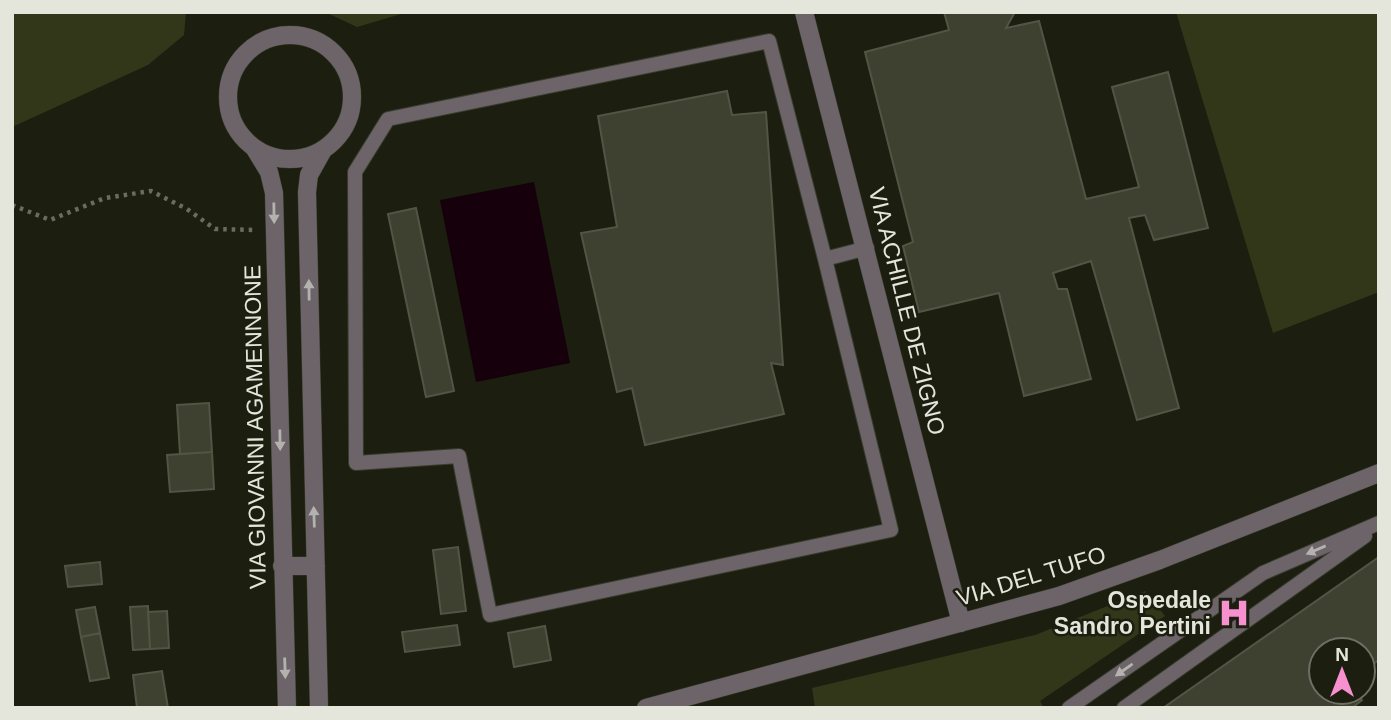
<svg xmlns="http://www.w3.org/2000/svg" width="1391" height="720" font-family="Helvetica,sans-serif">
<rect width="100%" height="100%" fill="#1c1f10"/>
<!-- green -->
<path fill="#323719" d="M 12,12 L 186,12 L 184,35 L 148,65 L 12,127 Z
M 325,12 L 408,12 L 357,27 Z
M 1176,12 L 1379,12 L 1379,292 L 1273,333 Z
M 1145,591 L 1165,616 L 1040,701 L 1044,708 L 815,708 L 812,688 L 1035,635 Z"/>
<!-- water -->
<path fill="#16000c" d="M 534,182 L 570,363 L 476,382 L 440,200 Z"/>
<!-- building -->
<path fill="#3e4130" stroke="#515544" stroke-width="2" d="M 944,12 L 1015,12 L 1006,28 L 1039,21 L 1086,199 L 1139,187 L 1112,87 L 1168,72 L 1208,228 L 1154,240 L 1145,215 L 1129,218 L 1179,408 L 1137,420 L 1091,261 L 1053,273 L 1058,289 L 1067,289 L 1091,379 L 1024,396 L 999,293 L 919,312 L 903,246 L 913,242 L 865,52 L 949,30 Z
M 727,91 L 732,115 L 766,112 L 783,365 L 771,363 L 784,414 L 645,445 L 632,388 L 617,392 L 581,233 L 617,227 L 598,116 Z
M 416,208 L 454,391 L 426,397 L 388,214 Z
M 209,403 L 212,452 L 180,454 L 177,405 Z
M 212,452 L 214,489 L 170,492 L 167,455 Z
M 458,547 L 466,611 L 441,614 L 433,550 Z
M 1379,557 L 1379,660 L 1363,671 L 1363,650 L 1321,650 L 1321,692 L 1356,692 L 1362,700 L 1352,708 L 1163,708 Z
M 100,562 L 102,584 L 68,587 L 65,566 Z
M 148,606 L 150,649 L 133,650 L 130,607 Z
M 95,607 L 100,633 L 81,637 L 76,610 Z
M 167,611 L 169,648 L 150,649 L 148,612 Z
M 457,625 L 460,645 L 405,652 L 402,632 Z
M 545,626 L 551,660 L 514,667 L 508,633 Z
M 100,633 L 109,678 L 90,681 L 81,637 Z
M 162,671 L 168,708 L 137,708 L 133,675 Z"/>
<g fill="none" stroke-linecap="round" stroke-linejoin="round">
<defs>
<path id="service" d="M 825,259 L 769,41 L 388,119 L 355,172 L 356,463 L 459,456 L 490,615 L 891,530 L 825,259 L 867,248
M 1069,708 L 1263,573 L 1379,523
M 1124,708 L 1365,536"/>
<path id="minor" d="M 804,12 L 961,623
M228 97a62 62 0 1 1 124 0a62 62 0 1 1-124 0Z
M 255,149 L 269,172 L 274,193 L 287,708
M 282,566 L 316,566
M 319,708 L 307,192 L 309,175 L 323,150
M 646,708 L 1059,596 L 1160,560 L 1379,473"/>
</defs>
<!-- service casing -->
<use href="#service" stroke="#383b2d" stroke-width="16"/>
<!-- minor casing -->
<use href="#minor" stroke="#383b2d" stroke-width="19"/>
<!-- path -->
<path stroke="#6a6c5f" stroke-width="4.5" stroke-dasharray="3.5 5" stroke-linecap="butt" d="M 12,205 L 50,220 L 105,198 L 151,191 L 187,209 L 215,229 L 256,230"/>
<!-- service -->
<use href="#service" stroke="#6c6468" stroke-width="14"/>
<!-- minor -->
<use href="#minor" stroke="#6c6468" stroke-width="18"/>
</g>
<!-- one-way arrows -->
<defs><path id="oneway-solid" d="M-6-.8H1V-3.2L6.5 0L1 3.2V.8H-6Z" transform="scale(1.75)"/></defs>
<g fill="#b4b2ae">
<use href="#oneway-solid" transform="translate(274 213) rotate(89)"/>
<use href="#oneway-solid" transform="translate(309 290) rotate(-91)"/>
<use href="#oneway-solid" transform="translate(280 440) rotate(89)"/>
<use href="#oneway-solid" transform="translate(314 517) rotate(-92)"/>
<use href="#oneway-solid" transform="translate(1316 550) rotate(157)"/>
<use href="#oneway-solid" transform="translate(285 668) rotate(88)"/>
<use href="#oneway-solid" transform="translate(1124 670) rotate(145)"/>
</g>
<!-- icons -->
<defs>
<symbol id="hospital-bare" viewBox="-9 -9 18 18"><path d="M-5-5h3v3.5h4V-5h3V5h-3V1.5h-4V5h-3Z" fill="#f790ce" stroke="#1c1f10" stroke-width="2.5" paint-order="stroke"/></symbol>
</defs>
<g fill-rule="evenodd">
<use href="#hospital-bare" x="1212" y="591" width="44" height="44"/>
</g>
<g text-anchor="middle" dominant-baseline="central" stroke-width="5" stroke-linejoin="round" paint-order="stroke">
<!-- street labels -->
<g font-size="23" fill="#e4e6dc" stroke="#1c1f10">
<text transform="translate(907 311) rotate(76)">VIA ACHILLE DE ZIGNO</text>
<text transform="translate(255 427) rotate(-91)">VIA GIOVANNI AGAMENNONE</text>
<text transform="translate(1031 576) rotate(-17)">VIA DEL TUFO</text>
</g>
<!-- poi labels -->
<g font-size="23" font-weight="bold" fill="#e4e6dc" stroke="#1c1f10" text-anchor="end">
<text x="1211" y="600">Ospedale<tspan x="1211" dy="26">Sandro Pertini</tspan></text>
</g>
</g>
<!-- border -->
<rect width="1391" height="720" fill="none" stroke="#e4e6dc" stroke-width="28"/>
<!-- north arrow -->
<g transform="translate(1342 671)"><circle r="33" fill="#1c1f10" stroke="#6c6f62" stroke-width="2"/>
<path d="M0-5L12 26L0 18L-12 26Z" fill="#f790ce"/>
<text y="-10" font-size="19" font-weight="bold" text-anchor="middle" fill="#e4e6dc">N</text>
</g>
</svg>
